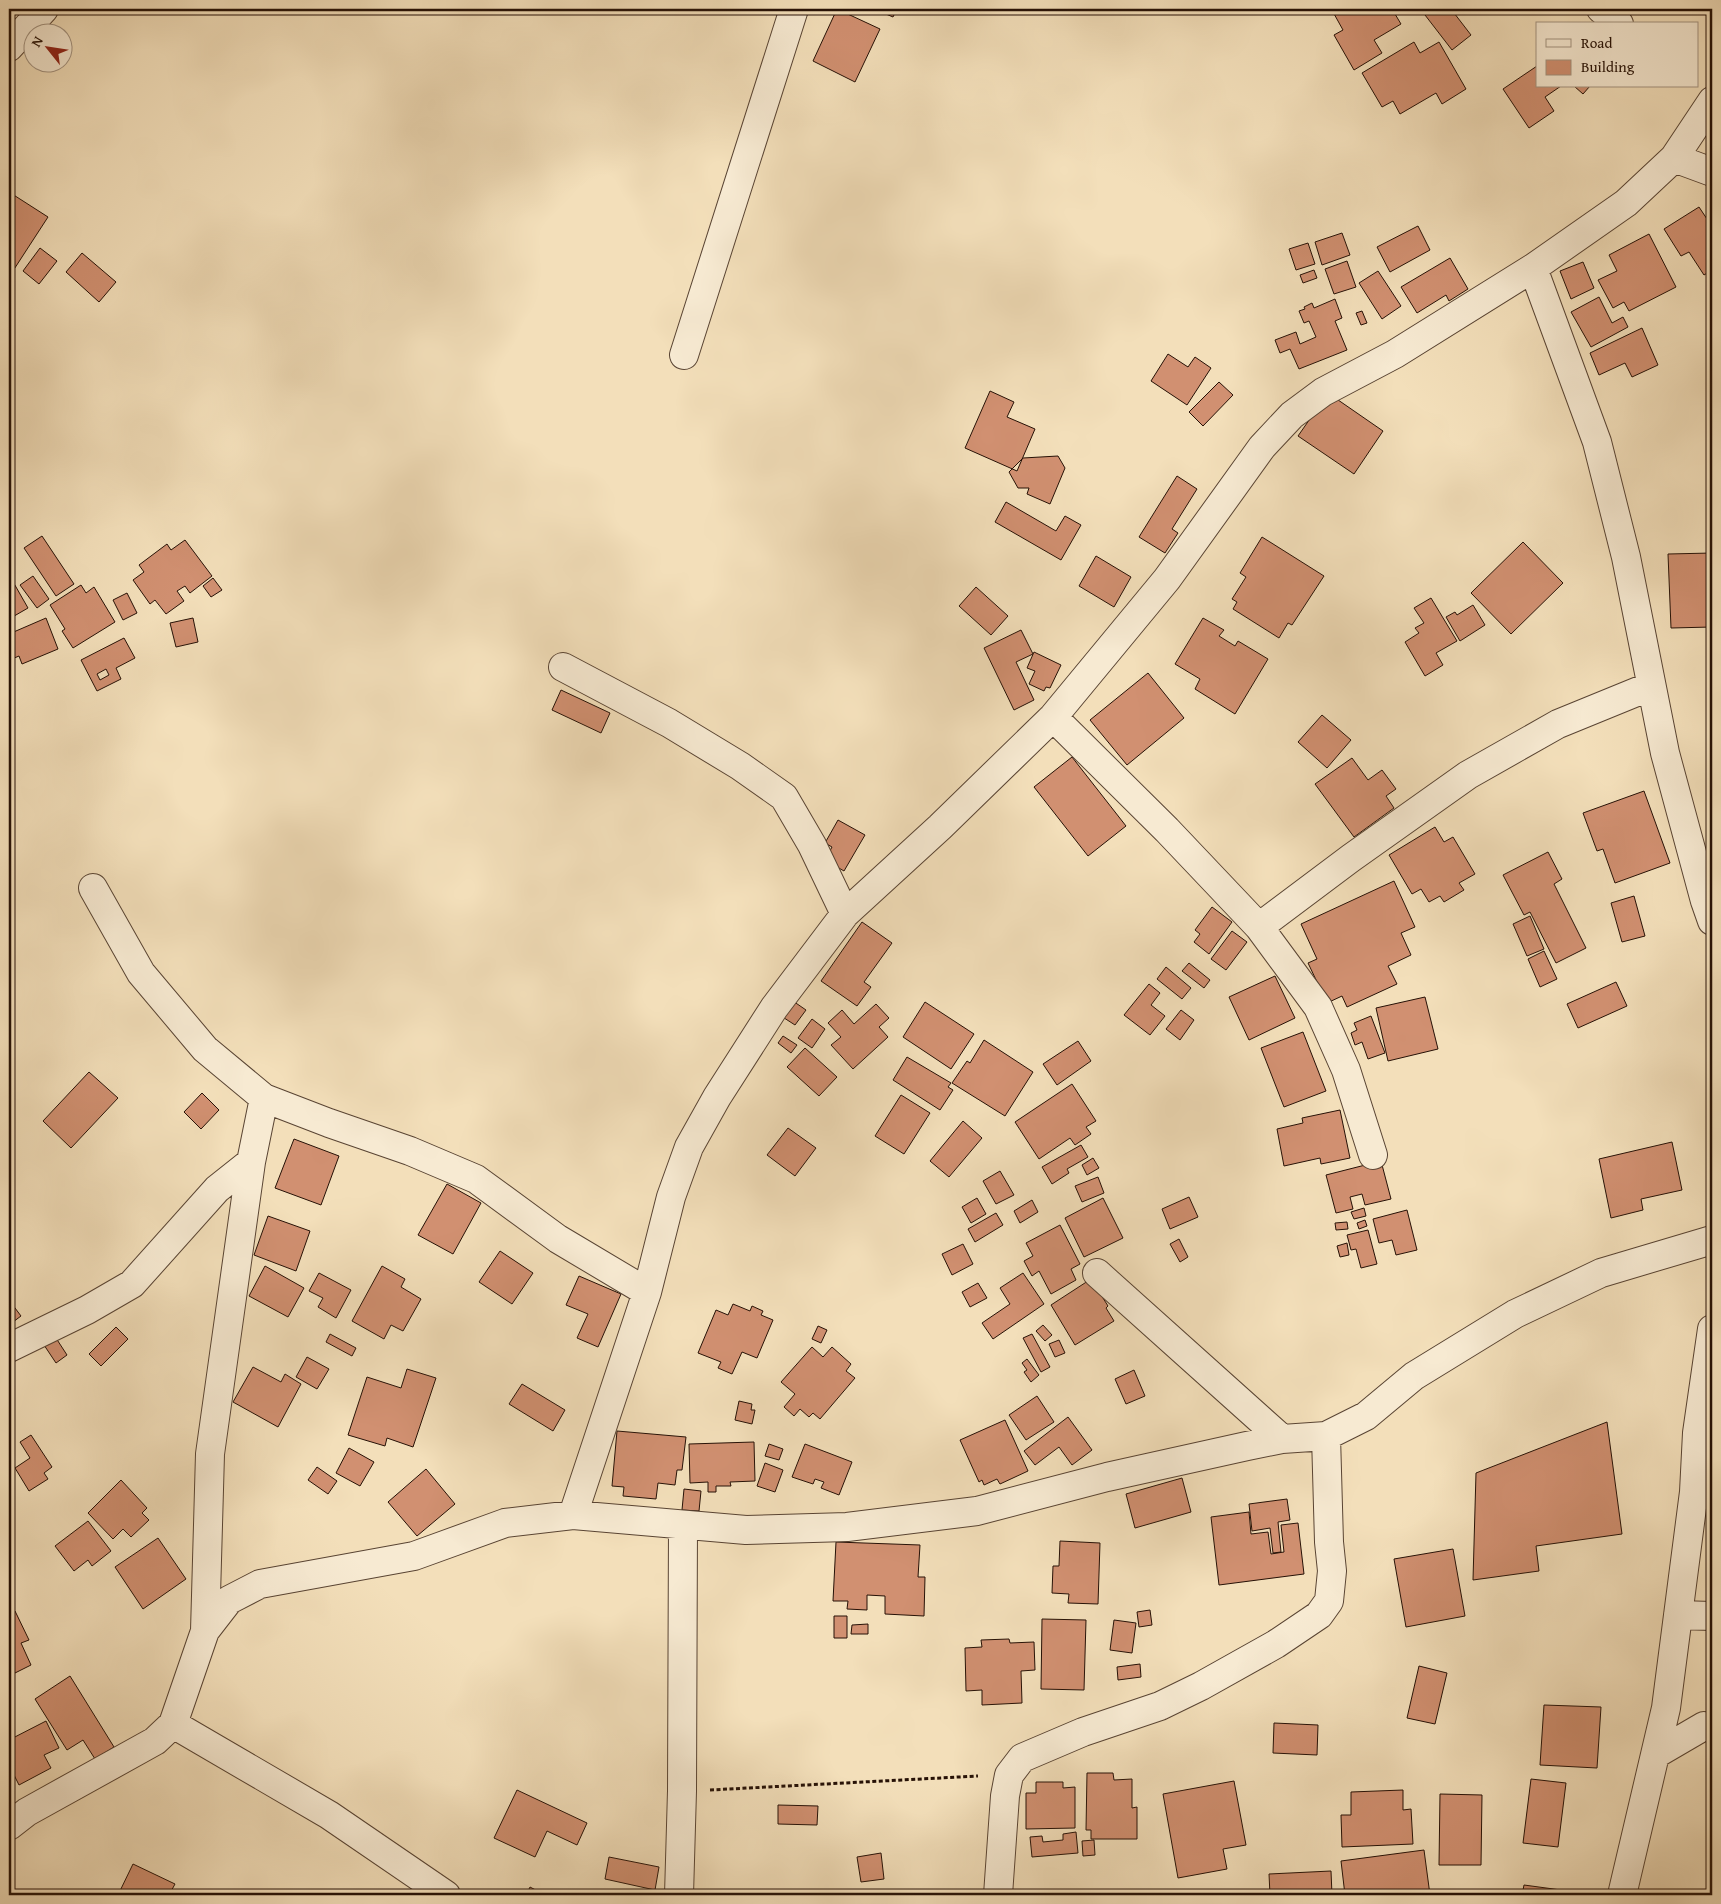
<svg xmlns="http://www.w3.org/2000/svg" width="1721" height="1904" font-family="'Gentium Book Plus',serif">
<rect width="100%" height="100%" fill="#f3dfba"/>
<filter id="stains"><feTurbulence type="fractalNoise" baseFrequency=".004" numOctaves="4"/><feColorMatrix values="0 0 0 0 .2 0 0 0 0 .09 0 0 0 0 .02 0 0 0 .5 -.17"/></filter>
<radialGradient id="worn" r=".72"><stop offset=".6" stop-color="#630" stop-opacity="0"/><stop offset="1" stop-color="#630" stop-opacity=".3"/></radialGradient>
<!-- building -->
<path fill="#d19071" stroke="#261106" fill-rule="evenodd" d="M 837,9 L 880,29 L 855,82 L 813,61 Z
M 874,9 L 897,9 L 893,17 Z
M 1339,9 L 1392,9 L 1401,24 L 1374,40 L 1382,53 L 1354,70 L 1334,35 L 1343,30 L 1333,12 Z
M 1432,9 L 1451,9 L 1471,35 L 1452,50 L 1425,15 Z
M 1414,42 L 1420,53 L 1439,42 L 1466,89 L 1442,104 L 1436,93 L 1400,114 L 1393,101 L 1382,107 L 1362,73 Z
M 1537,66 L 1537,86 L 1561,86 L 1545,97 L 1554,111 L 1529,128 L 1503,89 Z
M 1574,86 L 1590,86 L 1583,94 Z
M 9,192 L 48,217 L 9,277 Z
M 1699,207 L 1707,219 L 1712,216 L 1712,270 L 1704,275 L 1689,252 L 1681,256 L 1664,229 Z
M 1418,226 L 1430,250 L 1390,272 L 1377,247 Z
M 1342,233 L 1350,255 L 1322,265 L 1315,242 Z
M 1649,234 L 1676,287 L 1629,311 L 1624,302 L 1613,308 L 1598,280 L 1617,271 L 1609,255 Z
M 1308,243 L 1315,264 L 1296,270 L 1289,249 Z
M 40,248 L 57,261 L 39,284 L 23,271 Z
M 82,253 L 116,282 L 99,302 L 66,272 Z
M 1450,258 L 1468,289 L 1449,301 L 1446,295 L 1417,313 L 1401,287 Z
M 1347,261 L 1356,287 L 1334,294 L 1325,269 Z
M 1583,262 L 1594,288 L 1571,299 L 1560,271 Z
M 1314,270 L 1317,278 L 1303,283 L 1300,275 Z
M 1378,271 L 1401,306 L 1382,319 L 1359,283 Z
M 1599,297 L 1612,323 L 1623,317 L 1628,327 L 1591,347 L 1571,312 Z
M 1335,299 L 1342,318 L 1335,321 L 1347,350 L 1299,369 L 1290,349 L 1280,353 L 1275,340 L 1296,332 L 1300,344 L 1316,337 L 1309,321 L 1304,323 L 1299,311 L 1305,309 L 1304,307 L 1312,303 L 1314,308 Z
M 1362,311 L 1367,323 L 1361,325 L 1356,313 Z
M 1642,328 L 1658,365 L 1632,377 L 1625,363 L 1599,375 L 1590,353 Z
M 1168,354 L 1188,367 L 1195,357 L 1211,368 L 1187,405 L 1151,381 Z
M 1219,382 L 1233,395 L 1203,426 L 1189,412 Z
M 990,391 L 1014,402 L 1007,417 L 1035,429 L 1017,471 L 965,448 Z
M 1328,393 L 1383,431 L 1354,474 L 1298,436 Z
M 1058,456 L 1065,468 L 1050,504 L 1027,494 L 1029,488 L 1018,488 L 1009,472 L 1023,458 Z
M 1177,476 L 1197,489 L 1172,529 L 1178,533 L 1165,553 L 1139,537 Z
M 1006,502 L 1056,531 L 1065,516 L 1081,525 L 1061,560 L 995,522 Z
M 42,536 L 74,584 L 56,596 L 24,548 Z
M 1262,537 L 1324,576 L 1292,625 L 1288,623 L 1279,638 L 1233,609 L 1237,602 L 1232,599 L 1246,577 L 1240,573 Z
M 185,540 L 212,576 L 190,593 L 185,586 L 177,591 L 184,601 L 166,614 L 155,600 L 150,604 L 133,580 L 144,572 L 139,565 L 167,544 L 171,550 Z
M 1523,542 L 1563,583 L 1511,634 L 1471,593 Z
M 1712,553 L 1712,627 L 1671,628 L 1668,554 Z
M 1096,556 L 1131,577 L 1114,607 L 1079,586 Z
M 33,576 L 49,599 L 37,608 L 20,585 Z
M 213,578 L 222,590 L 211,597 L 203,586 Z
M 12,580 L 28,608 L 9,619 L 9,581 Z
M 81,585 L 86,593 L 94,587 L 115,622 L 73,648 L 62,631 L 65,629 L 50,605 Z
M 976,587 L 1008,616 L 991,635 L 959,606 Z
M 127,593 L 137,613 L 123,620 L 113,600 Z
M 1431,598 L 1457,641 L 1436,653 L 1443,665 L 1425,676 L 1405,642 L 1419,633 L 1415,628 L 1424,623 L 1414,608 Z
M 1473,605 L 1485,625 L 1460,641 L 1446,617 L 1455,612 L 1457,615 Z
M 46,618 L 58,649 L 22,664 L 19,656 L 12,659 L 9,650 L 9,634 Z
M 193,618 L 198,642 L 176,647 L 170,623 Z
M 1203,618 L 1224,630 L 1219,636 L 1235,646 L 1238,641 L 1268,659 L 1235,714 L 1195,689 L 1200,679 L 1175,664 Z
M 1021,630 L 1033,654 L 1016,662 L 1034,700 L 1014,710 L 984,648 Z
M 124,638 L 135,658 L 116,668 L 121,679 L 97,691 L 81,660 ZM 106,669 L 109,675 L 100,680 L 97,674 Z
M 1034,652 L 1061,665 L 1050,688 L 1046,687 L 1044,691 L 1029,684 L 1035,671 L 1027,668 Z
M 1148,673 L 1184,718 L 1127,765 L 1090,720 Z
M 561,690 L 610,713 L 601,733 L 552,710 Z
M 1322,715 L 1351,740 L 1327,768 L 1298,742 Z
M 1072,757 L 1126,826 L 1088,856 L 1034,787 Z
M 1352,758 L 1368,780 L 1382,770 L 1396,789 L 1386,796 L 1394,808 L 1354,837 L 1315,784 Z
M 1644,791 L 1670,863 L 1615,883 L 1603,849 L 1597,851 L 1583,813 Z
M 838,820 L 865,835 L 844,871 L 825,860 L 832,847 L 825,843 Z
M 1435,827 L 1444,842 L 1453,837 L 1475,874 L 1459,883 L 1464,890 L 1444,902 L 1440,896 L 1429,902 L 1421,889 L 1412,894 L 1389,855 Z
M 1548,852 L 1562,879 L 1554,884 L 1586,948 L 1556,963 L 1530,912 L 1524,915 L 1503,875 Z
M 1394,881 L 1415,927 L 1401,933 L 1411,955 L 1388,966 L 1397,984 L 1347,1007 L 1342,996 L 1327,1003 L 1308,963 L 1317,959 L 1301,924 Z
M 1634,896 L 1645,936 L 1622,942 L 1611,903 Z
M 1212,907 L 1232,922 L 1209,954 L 1194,942 L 1200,934 L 1195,930 Z
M 1530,916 L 1544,949 L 1527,956 L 1513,924 Z
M 862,922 L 892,943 L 864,982 L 871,987 L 857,1006 L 821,981 Z
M 1232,931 L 1247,942 L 1226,970 L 1211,959 Z
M 1544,951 L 1557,979 L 1540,987 L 1528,959 Z
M 1189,963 L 1210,980 L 1204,988 L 1182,971 Z
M 1166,967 L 1191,988 L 1182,999 L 1157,979 Z
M 1275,976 L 1295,1018 L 1249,1040 L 1229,997 Z
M 1616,982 L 1627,1006 L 1578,1028 L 1567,1004 Z
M 1149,984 L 1160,993 L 1151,1005 L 1165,1016 L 1150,1035 L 1124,1015 Z
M 1425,997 L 1438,1049 L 1388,1061 L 1376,1008 Z
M 790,999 L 806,1010 L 795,1025 L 778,1014 Z
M 925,1002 L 974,1034 L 951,1069 L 903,1037 Z
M 876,1004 L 889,1018 L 879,1027 L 888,1037 L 853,1069 L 831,1045 L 841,1037 L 828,1023 L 842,1010 L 854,1024 Z
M 1181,1010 L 1194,1020 L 1180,1040 L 1166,1029 Z
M 1371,1016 L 1385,1053 L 1368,1059 L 1362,1042 L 1355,1045 L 1351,1033 L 1357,1030 L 1354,1023 Z
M 812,1019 L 825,1029 L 812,1048 L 798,1038 Z
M 1303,1032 L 1326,1091 L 1284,1107 L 1261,1048 Z
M 783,1036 L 797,1045 L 791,1053 L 778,1043 Z
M 984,1040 L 1033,1072 L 1005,1116 L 952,1083 L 967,1061 L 970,1063 Z
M 1078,1041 L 1091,1061 L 1057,1085 L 1043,1064 Z
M 805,1048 L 837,1077 L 819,1096 L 787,1067 Z
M 907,1057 L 951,1083 L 948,1087 L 953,1090 L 940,1110 L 893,1080 Z
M 89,1072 L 118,1098 L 71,1148 L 43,1121 Z
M 1072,1084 L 1096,1121 L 1086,1127 L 1091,1134 L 1075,1145 L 1070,1138 L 1039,1159 L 1015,1122 Z
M 202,1093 L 219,1110 L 201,1129 L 184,1112 Z
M 901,1095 L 930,1113 L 904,1154 L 875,1136 Z
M 1340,1110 L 1350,1158 L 1321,1164 L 1320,1158 L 1284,1166 L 1277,1129 L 1303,1123 L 1302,1118 Z
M 963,1121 L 982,1138 L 949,1177 L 930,1161 Z
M 788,1128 L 816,1148 L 795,1176 L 767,1155 Z
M 294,1139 L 339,1156 L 321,1205 L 275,1188 Z
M 1672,1142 L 1682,1190 L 1641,1199 L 1643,1210 L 1611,1218 L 1599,1159 Z
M 1081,1145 L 1088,1157 L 1067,1169 L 1069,1173 L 1052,1184 L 1042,1167 Z
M 1093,1158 L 1099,1168 L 1087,1175 L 1082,1165 Z
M 1381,1161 L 1391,1199 L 1365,1205 L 1362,1194 L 1350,1197 L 1353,1209 L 1336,1213 L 1326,1175 Z
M 1000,1171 L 1014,1195 L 996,1204 L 983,1181 Z
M 1098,1177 L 1104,1193 L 1082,1202 L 1075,1186 Z
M 447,1184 L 481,1203 L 453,1254 L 418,1235 Z
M 1189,1197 L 1198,1217 L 1170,1229 L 1162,1209 Z
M 977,1198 L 986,1214 L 971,1223 L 962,1207 Z
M 1103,1198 L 1123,1238 L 1084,1257 L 1065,1218 Z
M 1032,1200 L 1038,1212 L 1020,1223 L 1014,1211 Z
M 1364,1208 L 1366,1216 L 1354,1219 L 1351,1212 Z
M 1407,1210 L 1417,1250 L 1396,1255 L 1392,1240 L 1379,1243 L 1373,1219 Z
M 996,1213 L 1003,1225 L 975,1242 L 968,1229 Z
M 268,1216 L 310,1231 L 296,1271 L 254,1255 Z
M 1365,1220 L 1367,1226 L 1359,1229 L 1357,1223 Z
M 1347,1222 L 1348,1229 L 1336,1230 L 1335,1223 Z
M 1060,1225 L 1080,1264 L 1071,1269 L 1076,1280 L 1051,1294 L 1039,1271 L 1032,1276 L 1024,1261 L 1033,1256 L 1026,1243 Z
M 1368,1230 L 1377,1264 L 1361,1268 L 1356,1249 L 1351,1250 L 1347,1235 Z
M 1179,1239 L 1188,1257 L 1180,1262 L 1170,1244 Z
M 1347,1243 L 1349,1255 L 1340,1257 L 1337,1246 Z
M 963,1244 L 973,1264 L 952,1275 L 942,1254 Z
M 500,1251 L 533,1273 L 512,1304 L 479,1282 Z
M 265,1266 L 304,1288 L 288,1317 L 249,1296 Z
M 382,1266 L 405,1279 L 401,1287 L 421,1299 L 403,1331 L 391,1325 L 384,1339 L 352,1321 Z
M 319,1273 L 351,1290 L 336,1318 L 318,1307 L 323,1298 L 309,1291 Z
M 1023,1273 L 1044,1304 L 993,1339 L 982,1323 L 1010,1304 L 1000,1288 Z
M 579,1276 L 621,1294 L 598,1347 L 577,1338 L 588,1314 L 566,1305 Z
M 1091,1279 L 1108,1306 L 1106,1308 L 1114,1321 L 1075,1345 L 1051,1305 Z
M 978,1283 L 987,1298 L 970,1307 L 962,1292 Z
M 9,1300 L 21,1316 L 9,1325 Z
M 733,1304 L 750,1311 L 752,1306 L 763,1311 L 761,1315 L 773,1320 L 757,1358 L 742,1352 L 732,1374 L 718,1368 L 721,1362 L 698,1353 L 716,1310 L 728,1315 Z
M 1043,1325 L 1052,1335 L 1045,1341 L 1036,1331 Z
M 818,1326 L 827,1330 L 821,1343 L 812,1339 Z
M 116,1327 L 128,1339 L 101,1366 L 89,1354 Z
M 330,1334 L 356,1348 L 352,1356 L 326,1342 Z
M 1032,1334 L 1050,1367 L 1041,1372 L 1023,1338 Z
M 54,1335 L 67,1355 L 56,1363 L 42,1342 Z
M 1059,1340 L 1065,1353 L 1055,1357 L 1049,1344 Z
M 812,1347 L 823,1357 L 832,1347 L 851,1364 L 846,1371 L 855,1378 L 820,1419 L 813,1413 L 809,1417 L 800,1409 L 794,1416 L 784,1407 L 795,1394 L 781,1382 Z
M 307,1357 L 329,1369 L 317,1389 L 296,1377 Z
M 1027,1359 L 1039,1375 L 1031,1382 L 1024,1372 L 1027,1370 L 1022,1363 Z
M 253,1367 L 281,1382 L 285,1374 L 301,1384 L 278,1427 L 233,1402 Z
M 407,1369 L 436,1378 L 413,1447 L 387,1438 L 385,1446 L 348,1435 L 367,1377 L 401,1388 Z
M 1134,1370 L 1145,1396 L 1126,1404 L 1115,1379 Z
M 522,1384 L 565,1410 L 553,1431 L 509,1404 Z
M 1037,1396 L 1054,1422 L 1026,1440 L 1009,1415 Z
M 739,1401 L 752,1404 L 751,1410 L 755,1410 L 752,1424 L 735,1420 Z
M 1068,1417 L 1092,1450 L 1072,1465 L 1059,1447 L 1035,1465 L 1024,1451 Z
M 1005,1420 L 1028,1471 L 1000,1484 L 997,1479 L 984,1485 L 982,1480 L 979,1482 L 960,1440 Z
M 1607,1422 L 1622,1534 L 1536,1546 L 1539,1571 L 1473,1580 L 1476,1473 Z
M 617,1431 L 686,1437 L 682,1470 L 677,1470 L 675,1485 L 658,1483 L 656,1499 L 623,1496 L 624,1487 L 612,1486 Z
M 31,1435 L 52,1467 L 44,1473 L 48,1479 L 29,1491 L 15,1468 L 30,1458 L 20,1442 Z
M 754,1442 L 755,1481 L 730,1482 L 731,1486 L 716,1486 L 716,1492 L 708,1492 L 708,1482 L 690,1483 L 689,1444 Z
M 769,1444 L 783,1449 L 779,1460 L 765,1456 Z
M 805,1444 L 852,1462 L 839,1495 L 821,1488 L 824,1482 L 815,1479 L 813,1484 L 792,1477 Z
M 349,1448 L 374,1462 L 360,1486 L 336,1473 Z
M 765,1463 L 783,1470 L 775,1492 L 757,1486 Z
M 317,1467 L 337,1481 L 328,1494 L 308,1480 Z
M 426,1469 L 455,1504 L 417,1536 L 388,1502 Z
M 1182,1478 L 1191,1512 L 1135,1528 L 1126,1494 Z
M 121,1480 L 147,1508 L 142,1513 L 149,1520 L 131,1537 L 123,1529 L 113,1539 L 88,1513 Z
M 684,1489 L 701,1491 L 699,1511 L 682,1510 Z
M 1287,1499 L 1290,1520 L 1278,1522 L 1281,1552 L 1273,1553 L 1270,1528 L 1252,1531 L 1249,1504 Z
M 1249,1512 L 1251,1534 L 1268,1532 L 1271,1554 L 1284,1552 L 1281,1525 L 1298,1523 L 1304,1574 L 1219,1585 L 1211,1517 Z
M 88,1521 L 111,1551 L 92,1566 L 88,1560 L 74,1571 L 55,1546 Z
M 158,1538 L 186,1579 L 143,1609 L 115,1567 Z
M 1060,1541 L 1100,1543 L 1098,1604 L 1068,1603 L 1069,1594 L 1052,1593 L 1053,1566 L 1059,1566 Z
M 836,1542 L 920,1545 L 918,1577 L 925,1577 L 924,1616 L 885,1614 L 885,1596 L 867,1595 L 867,1610 L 847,1609 L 848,1601 L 833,1601 Z
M 1453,1549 L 1465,1616 L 1406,1627 L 1394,1559 Z
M 1150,1610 L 1152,1625 L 1139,1627 L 1137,1612 Z
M 15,1611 L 29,1640 L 21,1643 L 31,1665 L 9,1676 L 9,1613 Z
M 834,1616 L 847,1616 L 847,1638 L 834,1638 Z
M 1042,1619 L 1086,1620 L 1084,1690 L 1041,1689 Z
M 1114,1620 L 1136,1623 L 1132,1653 L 1110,1650 Z
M 868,1624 L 868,1634 L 851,1634 L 852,1625 Z
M 1009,1639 L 1010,1643 L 1034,1642 L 1035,1670 L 1021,1671 L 1022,1703 L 982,1705 L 982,1690 L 966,1691 L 965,1648 L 982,1647 L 981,1640 Z
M 1140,1664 L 1141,1677 L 1118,1680 L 1117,1667 Z
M 1419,1666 L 1447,1673 L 1435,1724 L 1407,1718 Z
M 70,1676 L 114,1747 L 95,1759 L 83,1740 L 67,1750 L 35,1699 Z
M 1544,1705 L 1601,1707 L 1597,1768 L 1540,1765 Z
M 46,1721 L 59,1748 L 44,1755 L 51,1768 L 19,1785 L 9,1765 L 9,1740 Z
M 1274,1723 L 1318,1725 L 1317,1755 L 1273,1753 Z
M 1087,1773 L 1113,1773 L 1114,1780 L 1132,1779 L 1132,1808 L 1137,1807 L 1137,1839 L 1091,1839 L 1091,1830 L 1086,1830 Z
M 1531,1779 L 1566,1783 L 1558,1847 L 1523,1843 Z
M 1234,1781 L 1246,1845 L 1223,1849 L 1227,1869 L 1178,1878 L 1163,1794 Z
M 1036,1782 L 1063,1782 L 1063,1788 L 1075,1787 L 1075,1828 L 1026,1829 L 1026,1793 L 1036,1793 Z
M 517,1790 L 587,1823 L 577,1845 L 547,1831 L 535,1857 L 494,1838 Z
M 1403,1790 L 1403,1810 L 1411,1809 L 1413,1844 L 1342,1847 L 1341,1815 L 1351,1815 L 1351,1792 Z
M 1440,1794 L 1482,1795 L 1481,1865 L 1439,1865 Z
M 778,1805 L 818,1806 L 817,1825 L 778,1824 Z
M 1076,1832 L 1078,1853 L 1032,1857 L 1030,1837 L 1042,1836 L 1043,1842 L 1063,1840 L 1063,1834 Z
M 1094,1840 L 1095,1855 L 1083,1856 L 1082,1841 Z
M 1424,1850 L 1430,1895 L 1345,1895 L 1341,1861 Z
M 881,1853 L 884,1879 L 861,1882 L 857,1857 Z
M 609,1857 L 659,1867 L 655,1890 L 605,1879 Z
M 133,1864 L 175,1884 L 169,1895 L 118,1895 Z
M 1331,1871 L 1332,1895 L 1270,1895 L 1269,1874 Z
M 1524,1885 L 1583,1893 L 1583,1895 L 1522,1895 Z
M 530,1887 L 545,1895 L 526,1895 Z
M 707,1890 L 736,1895 L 706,1895 Z"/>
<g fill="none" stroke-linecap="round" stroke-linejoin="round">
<defs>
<path id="minor" d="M 1601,9 L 1619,24
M 9,47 L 44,9
M 1674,158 L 1712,172
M 1533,268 L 1597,442 L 1626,557 L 1665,753 L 1705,901 L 1712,921
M 684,355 L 794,9
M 563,667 L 669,723 L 740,766 L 784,797 L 812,845 L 845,914
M 1053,717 L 1167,830 L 1259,927 L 1318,1007 L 1346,1070 L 1373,1155
M 93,888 L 141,973 L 205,1049 L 264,1098 L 329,1123 L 410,1151 L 476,1179 L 558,1239 L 647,1292
M 1259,927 L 1351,858 L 1468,775 L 1558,724 L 1651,686
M 1097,1273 L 1282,1439
M 9,1348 L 87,1310 L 132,1284 L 217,1189 L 251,1162
M 573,1515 L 647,1292 L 671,1197 L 689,1147 L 717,1097 L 774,1008 L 845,914 L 940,827 L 1053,717 L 1167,579 L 1262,447 L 1292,415 L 1323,392 L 1395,354 L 1533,268 L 1626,203 L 1674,158 L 1712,101
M 1678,1615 L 1712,1616
M 205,1631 L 210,1454 L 251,1162 L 264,1098
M 173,1724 L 329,1815 L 446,1895
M 1656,1754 L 1704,1726
M 9,1826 L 27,1812 L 155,1741 L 173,1724 L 205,1631 L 229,1600 L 260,1584 L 414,1556 L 505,1523 L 573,1515 L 746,1530 L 847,1527 L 977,1511 L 1107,1477 L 1247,1446 L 1282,1439 L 1326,1436 L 1366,1416 L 1414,1376 L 1515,1314 L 1601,1273 L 1712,1240
M 679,1895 L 682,1791 L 683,1525
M 998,1895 L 1005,1796 L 1009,1775 L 1022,1758 L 1083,1732 L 1160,1706 L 1201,1686 L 1276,1644 L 1319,1615 L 1329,1601 L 1332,1571 L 1329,1542 L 1326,1436
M 1622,1895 L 1666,1708 L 1694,1492 L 1697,1433 L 1712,1329"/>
</defs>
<!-- minor casing -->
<use href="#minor" stroke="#594433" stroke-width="30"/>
<!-- path -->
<path stroke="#261106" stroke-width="3" stroke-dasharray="4 2.5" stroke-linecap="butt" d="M 710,1790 L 978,1776"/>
<!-- minor -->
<use href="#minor" stroke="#f7ead2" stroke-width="28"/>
</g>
<!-- margin -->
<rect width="1721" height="1904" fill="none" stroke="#f3dfba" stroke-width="30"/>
<rect x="10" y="10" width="1701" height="1884" fill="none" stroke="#261106" stroke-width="2.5"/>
<rect x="15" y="15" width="1691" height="1874" fill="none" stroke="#261106"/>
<!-- legend -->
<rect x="1536" y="22" width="162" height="65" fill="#f7ead2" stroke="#a39380"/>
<rect x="1546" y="39" width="25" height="8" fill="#f7ead2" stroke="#a39380"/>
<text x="1581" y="48" font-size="15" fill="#261106">Road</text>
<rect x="1546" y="60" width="25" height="15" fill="#d19071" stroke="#a39380"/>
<text x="1581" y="72" font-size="15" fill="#261106">Building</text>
<!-- north arrow -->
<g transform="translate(48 48) rotate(300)"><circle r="24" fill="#f7ead2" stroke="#a39380"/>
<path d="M0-4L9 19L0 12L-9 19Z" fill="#8f2418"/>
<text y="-8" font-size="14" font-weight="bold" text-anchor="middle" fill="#261106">N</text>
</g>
<rect width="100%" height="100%" filter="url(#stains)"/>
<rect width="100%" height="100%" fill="url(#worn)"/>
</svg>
